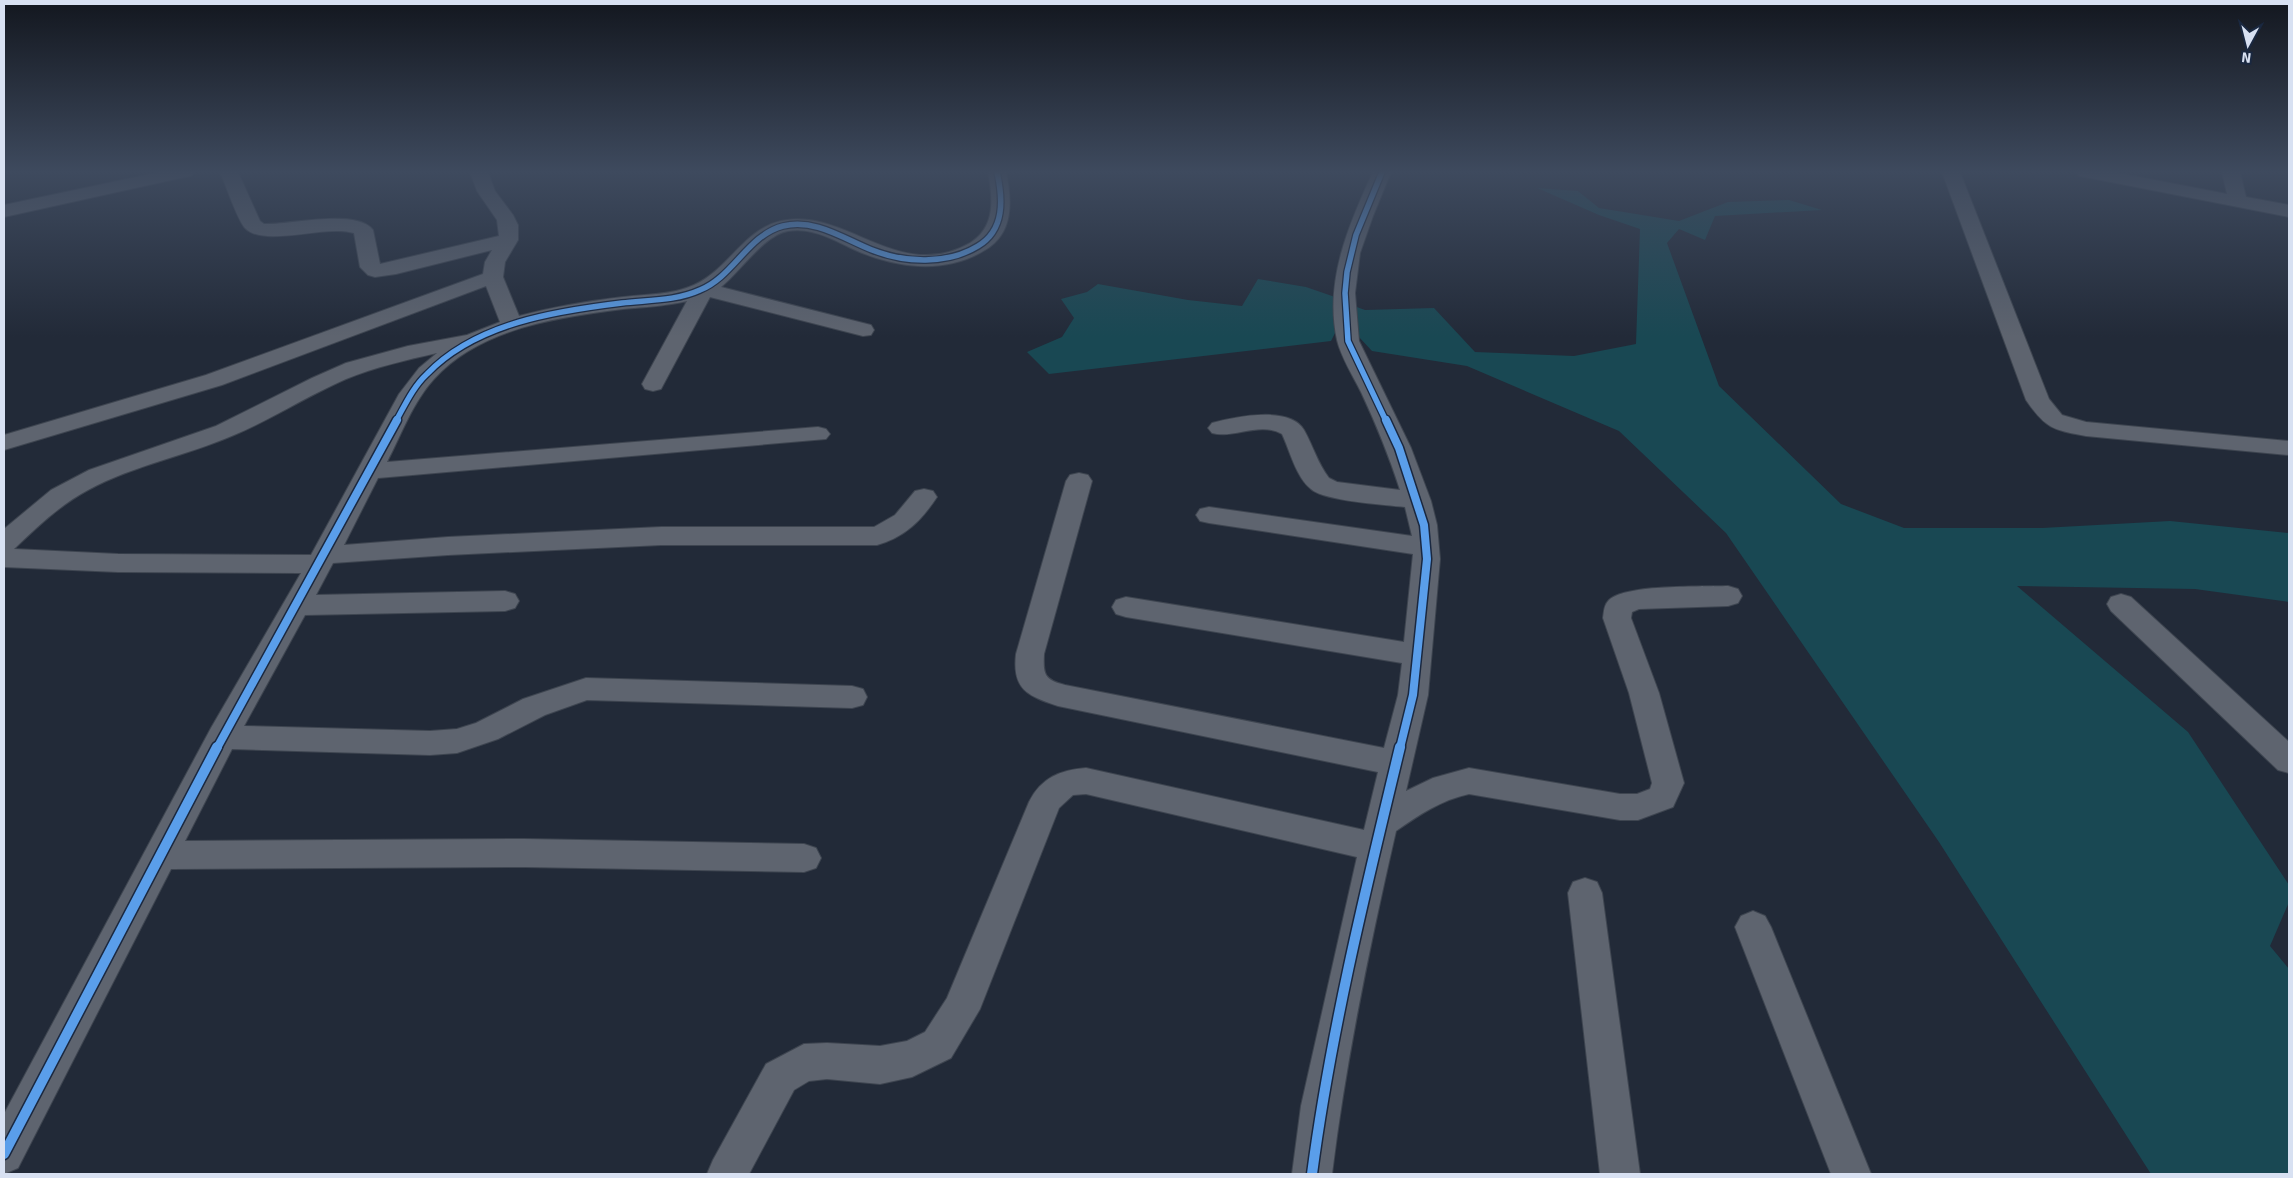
<svg xmlns="http://www.w3.org/2000/svg" width="2293" height="1178" font-family="Signika,sans-serif">
<rect width="100%" height="100%" fill="#222a38"/>
<!-- water -->
<path fill="#194853" d="M 1537,188 L 1578,191 L 1599,208 L 1679,221 L 1728,202 L 1789,200 L 1822,210 L 1715,216 L 1705,240 L 1679,229 L 1667,243 L 1719,386 L 1841,504 L 1904,528 L 2042,528 L 2170,521 L 2289,533 L 2289,602 L 2195,589 L 2017,586 L 2188,732 L 2289,885 L 2289,902 L 2270,946 L 2289,969 L 2289,1174 L 2151,1174 L 1939,842 L 1726,533 L 1619,431 L 1467,366 L 1372,351 L 1358,336 L 1354,306 L 1365,310 L 1434,308 L 1475,352 L 1574,356 L 1636,344 L 1640,229 L 1599,215 Z
M 1258,279 L 1306,287 L 1335,297 L 1336,331 L 1331,341 L 1049,374 L 1027,352 L 1062,337 L 1074,318 L 1061,299 L 1087,292 L 1098,284 L 1188,300 L 1242,306 Z"/>
<g fill="none" stroke-linecap="round" stroke-linejoin="round">
<defs>
<path id="minor" d="M 160,172 L 194,172 L 191,176 L 185,177 L 4,217 L 4,205 Z
M 220,172 L 238,172 L 260,221 L 264,224 C 288,225 357,208 373,230 L 380,264 L 499,236 L 497,220 L 477,191 L 470,172 L 488,172 L 495,191 L 513,215 L 518,225 L 518,240 L 505,262 L 503,277 L 519,316 C 553,307 588,301 623,297 C 647,294 672,295 694,285 C 728,270 744,229 781,221 C 846,207 899,284 970,243 C 996,227 993,198 988,172 L 1006,172 C 1012,201 1014,233 985,250 C 945,275 894,268 853,249 C 832,239 811,227 788,231 C 764,235 740,272 721,287 L 871,325 L 874,330 L 871,335 L 863,336 L 710,297 L 661,389 L 653,391 L 645,389 L 642,384 L 687,301 C 666,306 645,307 623,309 C 559,317 480,328 434,379 C 413,402 401,435 387,462 L 818,427 L 826,429 L 830,434 L 826,439 L 378,478 L 344,545 L 448,537 L 661,527 L 874,527 L 895,515 L 915,491 L 924,489 L 933,491 L 937,497 C 921,521 905,537 877,545 L 661,545 L 448,555 L 333,563 L 316,595 L 505,591 L 515,594 L 519,601 L 515,608 L 505,611 L 305,615 L 244,726 L 430,731 L 457,729 L 476,723 L 523,699 L 586,678 L 852,686 L 863,689 L 867,697 L 863,705 L 852,708 L 587,700 L 545,715 L 498,739 L 457,753 L 430,755 L 232,749 L 185,841 L 525,839 L 804,844 L 816,848 L 821,858 L 816,868 L 804,872 L 525,867 L 171,869 L 18,1168 L 4,1174 L 4,1114 L 211,728 L 301,573 L 118,572 L 4,567 L 4,529 L 51,490 L 89,470 L 216,426 L 312,378 L 346,363 L 408,346 L 467,335 L 500,322 L 486,286 L 222,385 L 4,450 L 4,435 L 206,375 L 483,274 L 485,262 L 492,250 L 396,274 L 375,277 L 368,275 L 360,267 L 354,233 C 326,224 264,248 245,228 C 237,219 226,185 220,172 ZM 437,353 L 419,368 L 399,394 L 311,555 L 118,554 L 14,549 C 37,527 60,505 88,490 C 134,465 186,456 234,435 C 272,419 307,396 346,379 C 376,367 406,360 437,353 Z
M 1373,172 L 1391,172 L 1373,216 L 1360,253 L 1355,293 L 1359,341 L 1411,448 L 1431,501 L 1437,525 L 1440,559 L 1428,695 L 1406,791 L 1433,778 L 1469,768 L 1620,794 L 1637,794 L 1650,789 L 1652,783 L 1629,693 L 1603,618 C 1604,611 1604,605 1609,600 C 1627,584 1702,587 1728,586 L 1738,589 L 1742,596 L 1738,603 L 1728,606 L 1639,609 L 1632,612 L 1631,618 L 1659,693 L 1684,783 L 1673,807 L 1638,820 L 1620,820 L 1469,794 C 1441,800 1419,815 1396,831 C 1370,944 1346,1059 1332,1174 L 1292,1174 L 1301,1106 L 1357,857 L 1086,794 L 1073,795 L 1059,808 L 980,1009 L 951,1058 L 912,1077 L 880,1084 L 827,1079 L 809,1081 L 794,1090 L 749,1174 L 707,1174 L 713,1160 L 766,1064 L 804,1044 L 827,1043 L 880,1046 L 907,1041 L 925,1032 L 947,998 L 1029,802 C 1041,778 1060,770 1086,768 L 1364,830 L 1378,772 L 1058,706 C 1027,696 1012,689 1016,654 L 1066,481 L 1070,475 L 1079,473 L 1088,475 L 1092,481 L 1044,654 C 1043,674 1044,680 1065,685 L 1384,748 L 1398,695 L 1402,663 L 1126,617 L 1116,614 L 1112,607 L 1116,600 L 1126,597 L 1404,642 L 1413,554 L 1209,523 L 1200,521 L 1196,515 L 1200,509 L 1209,507 L 1412,536 L 1405,507 C 1386,505 1324,501 1311,489 C 1296,477 1290,451 1282,434 C 1260,421 1234,439 1212,433 L 1208,428 L 1212,423 C 1234,417 1290,405 1304,430 C 1313,446 1318,464 1329,478 L 1337,482 L 1400,490 C 1389,456 1376,424 1361,392 C 1353,376 1341,357 1337,340 C 1324,281 1349,224 1373,172 Z
M 1942,172 L 1960,172 L 2049,399 L 2062,415 L 2086,422 L 2289,441 L 2289,455 L 2086,436 C 2053,430 2046,429 2026,400 Z
M 2076,172 L 2113,172 L 2227,194 L 2222,172 L 2240,172 L 2246,197 L 2289,205 L 2289,217 L 2085,177 L 2079,176 Z
M 2121,594 L 2131,597 L 2289,742 L 2289,773 L 2278,770 L 2111,611 L 2107,604 L 2111,597 Z
M 1585,878 L 1597,882 L 1602,893 L 1640,1174 L 1600,1174 L 1568,893 L 1573,882 Z
M 1753,911 L 1765,916 L 1771,927 L 1871,1174 L 1831,1174 L 1735,927 L 1741,916 Z"/>
</defs>
<!-- minor casing -->
<use href="#minor" stroke="#3e4550" stroke-width="2"/>
<!-- minor -->
<use href="#minor" fill="#5e646f" fill-rule="evenodd"/>
<defs>
<path id="cycleway-far2" d="M 1382,172 L 1356,235 L 1347,272 L 1345,293 L 1348,341 L 1386,421
M 396,421 C 405,405 413,387 427,374 C 476,323 556,311 622,303 C 648,300 676,301 700,290 C 733,277 748,235 783,226 C 815,218 844,239 872,250 C 905,263 947,265 978,246 C 1005,230 1003,199 997,172"/>
<path id="cycleway-far1" d="M 1386,420 L 1399,448 L 1424,525 L 1427,559 L 1413,695 L 1400,748
M 217,748 L 397,420"/>
<path id="cycleway" d="M 4,1154 L 217,747
M 1312,1174 C 1331,1030 1366,888 1400,747"/>
</defs>
<!-- cycleway-far2 casing -->
<use href="#cycleway-far2" stroke="#1a2840" stroke-width="8"/>
<!-- cycleway-far1 casing -->
<use href="#cycleway-far1" stroke="#1a2840" stroke-width="11"/>
<!-- cycleway casing -->
<use href="#cycleway" stroke="#1a2840" stroke-width="13"/>
<!-- cycleway-far2 -->
<use href="#cycleway-far2" stroke="#5a9eea" stroke-width="5.5"/>
<!-- cycleway-far1 -->
<use href="#cycleway-far1" stroke="#5a9eea" stroke-width="8"/>
<!-- cycleway -->
<use href="#cycleway" stroke="#5a9eea" stroke-width="10"/>
</g>
<!-- sky -->
<linearGradient id="sky" x2="0" y2="1"><stop stop-color="#13171f"/><stop offset="0.51" stop-color="#3e4a5e"/><stop offset="1" stop-color="#3e4a5e" stop-opacity="0"/></linearGradient>
<rect width="2293" height="337" fill="url(#sky)"/>
<!-- border -->
<rect width="2293" height="1178" fill="none" stroke="#d8e1f2" stroke-width="10"/>
<!-- north arrow -->
<g transform="translate(2248 45) rotate(187)" stroke="#1a2840" stroke-width="4" paint-order="stroke">
<path d="M0-4L9 19L0 12L-9 19Z" fill="#d8e1f2"/>
<text y="-8" font-size="14" font-weight="bold" text-anchor="middle" fill="#d8e1f2">N</text>
</g>
</svg>
